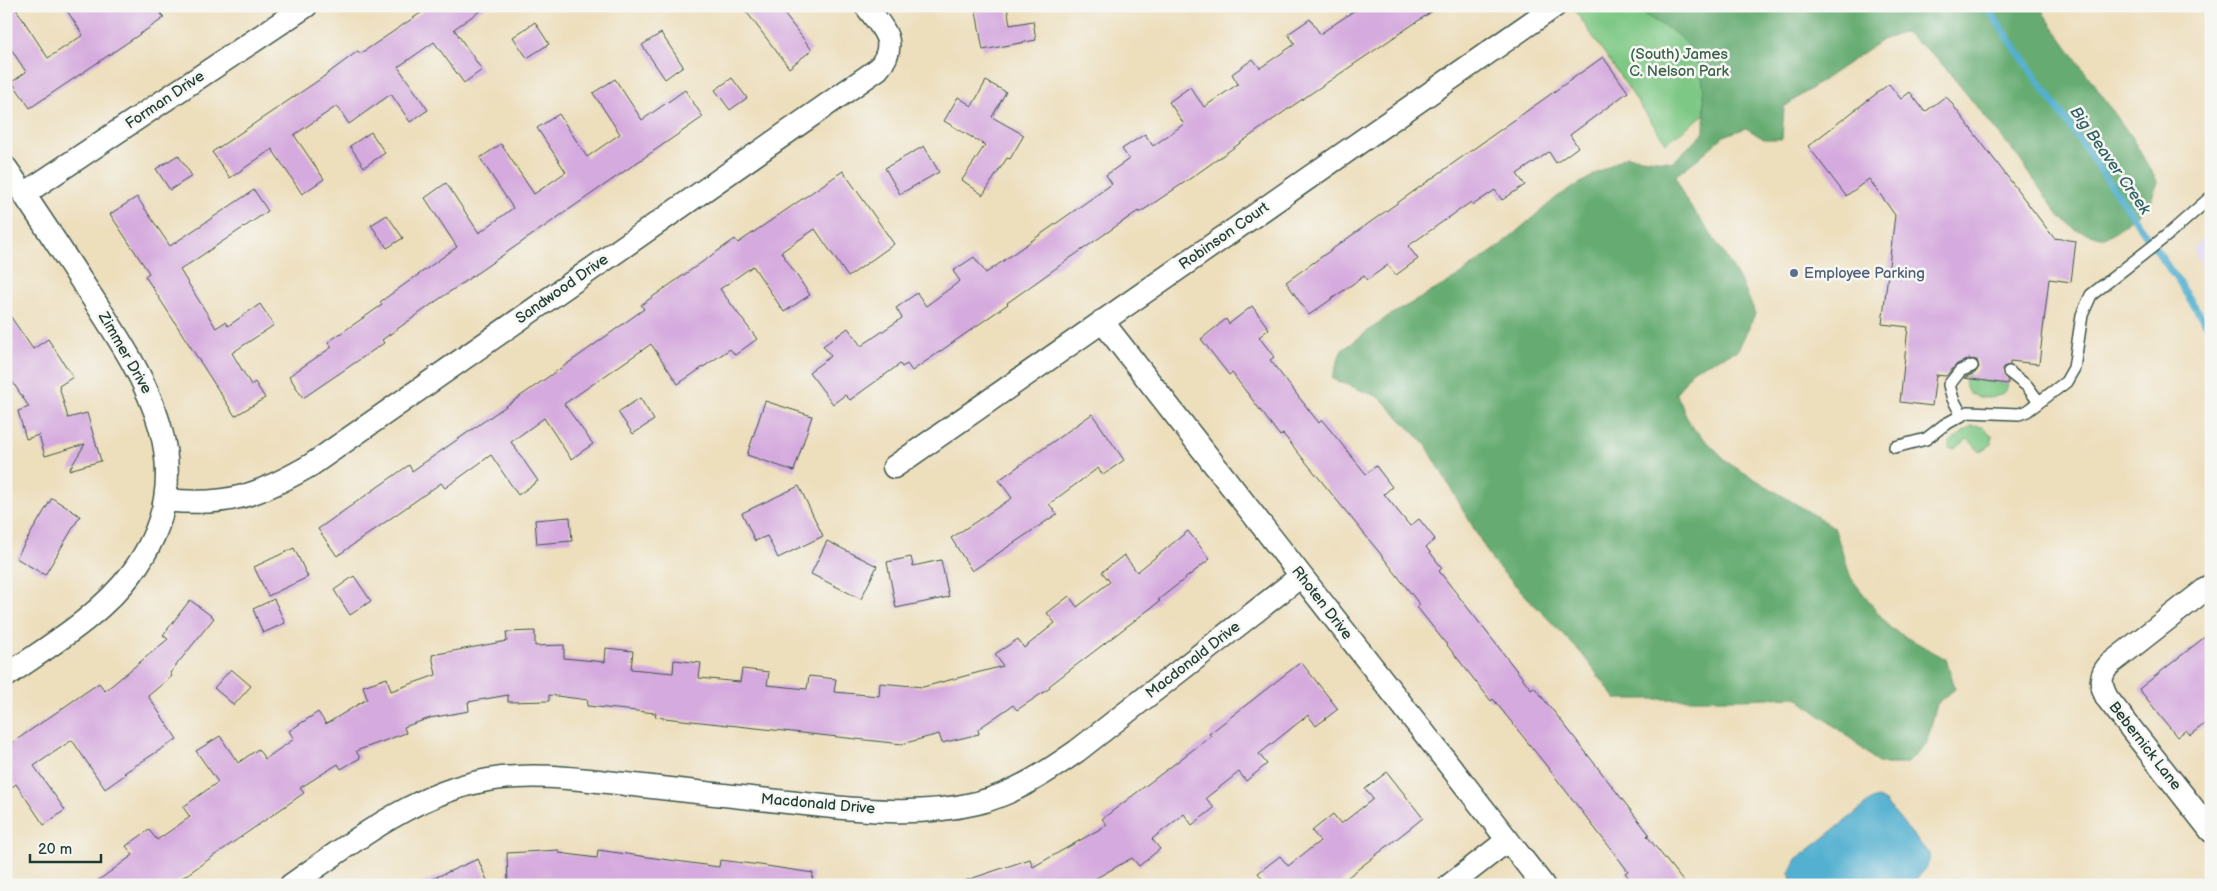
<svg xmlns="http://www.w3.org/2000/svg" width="2217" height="891" font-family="'Balsamiq Sans',sans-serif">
<rect width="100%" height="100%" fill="#f6f6f2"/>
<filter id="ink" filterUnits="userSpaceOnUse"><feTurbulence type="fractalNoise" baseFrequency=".02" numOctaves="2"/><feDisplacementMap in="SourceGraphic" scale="10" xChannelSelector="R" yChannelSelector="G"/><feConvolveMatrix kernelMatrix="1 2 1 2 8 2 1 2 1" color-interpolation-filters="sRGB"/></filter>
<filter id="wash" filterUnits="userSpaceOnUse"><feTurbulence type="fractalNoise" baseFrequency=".0096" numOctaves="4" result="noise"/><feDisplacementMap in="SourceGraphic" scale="20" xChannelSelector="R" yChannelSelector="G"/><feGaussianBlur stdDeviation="1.12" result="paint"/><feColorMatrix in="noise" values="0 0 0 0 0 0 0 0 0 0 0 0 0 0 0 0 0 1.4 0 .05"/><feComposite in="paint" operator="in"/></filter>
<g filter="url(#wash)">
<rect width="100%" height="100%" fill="#eddebc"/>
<!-- built -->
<path fill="#e2d4f3" d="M 2211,228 L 2211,282 L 2193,250 Z"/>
<!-- green -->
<path fill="#7ec885" stroke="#4e825c" d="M 1572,6 L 1849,6 L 1666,143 Z
M 1971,375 L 1971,379 L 2008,384 C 2005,400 1981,401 1970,393 C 1967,391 1966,386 1964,382 L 1966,376 Z
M 1971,426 L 1983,427 L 1992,436 L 1992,444 L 1980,452 L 1968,439 L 1954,449 L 1949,448 L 1949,443 Z"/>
<!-- forest -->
<path fill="#66ac72" stroke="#427453" d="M 1635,6 L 2041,6 L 2044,14 L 2132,138 L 2158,183 L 2149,204 L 2117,230 L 2104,238 L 2076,230 L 2059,216 L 2018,157 L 1937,58 L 1905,32 L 1882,40 L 1784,107 L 1782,139 L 1764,139 L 1746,128 L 1724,136 L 1696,160 L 1676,175 C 1681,198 1692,208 1706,227 C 1725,255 1744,283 1755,314 L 1738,350 L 1694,369 L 1676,393 L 1691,426 L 1730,464 L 1834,527 L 1851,578 L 1890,628 L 1946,659 L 1955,689 L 1937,704 L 1926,745 L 1906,764 L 1879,764 L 1855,742 L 1796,697 L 1740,699 L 1616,699 L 1581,653 L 1493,562 L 1426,445 L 1379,397 L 1332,379 L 1341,351 L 1387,317 L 1454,279 L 1497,248 L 1557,197 L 1626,156 L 1673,162 L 1704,132 C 1705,100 1707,61 1680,37 C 1666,25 1648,20 1635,6 Z"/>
<!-- water -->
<path fill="#52b0d0" stroke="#387682" d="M 1878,798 L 1885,802 L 1929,854 C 1931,869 1919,876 1908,885 L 1791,885 L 1790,873 L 1797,859 L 1872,800 Z"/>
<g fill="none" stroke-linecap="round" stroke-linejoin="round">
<!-- stream -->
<path stroke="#52b0d0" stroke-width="7" d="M 1986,6 L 2178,281 L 2211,331"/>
</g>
<g id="blocks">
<!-- building -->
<path fill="#d5aade" d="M 6,6 L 14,6 L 48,58 L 83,35 L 64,6 L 156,6 L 164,18 L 30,108 L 12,82 L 26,72 L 6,41 Z
M 431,6 L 487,6 L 454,29 L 482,70 L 464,83 L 434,42 L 398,67 L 428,110 L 410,122 L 391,94 L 349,124 L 337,106 L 294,135 L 324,179 L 302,194 L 272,149 L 230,178 L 212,152 L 319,80 L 358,51 L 360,54 Z
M 742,6 L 778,6 L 812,50 L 789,68 Z
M 975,6 L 1007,6 L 1010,25 L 1033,21 L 1036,40 L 983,50 Z
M 1361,6 L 1440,6 L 1288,109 L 1191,178 L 1139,213 L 1138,211 L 1076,254 L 1007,303 L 1008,304 L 912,371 L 907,364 L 902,367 L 900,364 L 850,400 L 845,395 L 833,404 L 809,372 L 831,356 L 823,346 L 848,328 L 861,346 L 902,318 L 896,308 L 917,293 L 926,306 L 960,281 L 953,271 L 974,257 L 986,273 L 1112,184 L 1106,175 L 1129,159 L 1122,149 L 1145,134 L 1153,146 L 1184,124 L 1169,102 L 1190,87 L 1204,107 L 1238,84 L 1232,74 L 1253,59 L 1260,68 L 1295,44 L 1288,34 L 1310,19 L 1320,34 Z
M 535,22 L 549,44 L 527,58 L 513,37 Z
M 661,33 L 683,66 L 665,79 L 642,45 Z
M 1603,57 L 1628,92 L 1570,135 L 1578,147 L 1556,163 L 1549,152 L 1517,174 L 1525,185 L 1502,200 L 1495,190 L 1473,205 L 1471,202 L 1408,246 L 1418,259 L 1396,275 L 1388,265 L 1367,280 L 1364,276 L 1309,315 L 1286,282 Z
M 732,78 L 747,98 L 730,110 L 715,90 Z
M 615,79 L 642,120 L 685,90 L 703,117 L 435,302 L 382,340 L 384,343 L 303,398 L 289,376 L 332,347 L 328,342 L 382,305 L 380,302 L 457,247 L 425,198 L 446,183 L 479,233 L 513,208 L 480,158 L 501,144 L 534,194 L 566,172 L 537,128 L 559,114 L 587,157 L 620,134 L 593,93 Z
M 986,81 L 1006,92 L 992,117 L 1024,135 L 1010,159 L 1007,158 L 983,195 L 962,180 L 985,145 L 944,121 L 958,97 L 972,106 Z
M 1889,84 L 1901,99 L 1910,92 L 1925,112 L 1946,96 L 2054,238 L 2076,241 L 2071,282 L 2049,279 L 2039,364 L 2010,361 L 2010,365 L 2003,367 L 2002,371 L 2008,381 L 2008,384 L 1964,378 L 1975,373 L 1979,367 L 1977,360 L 1969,359 L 1957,364 L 1946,376 L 1936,375 L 1932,406 L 1900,402 L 1908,327 L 1882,324 L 1895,215 L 1869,179 L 1846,196 L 1808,146 Z
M 371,132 L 385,153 L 364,167 L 350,146 Z
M 924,146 L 939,172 L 900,194 L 885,168 Z
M 178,155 L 192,176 L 170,190 L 156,169 Z
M 843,171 L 894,244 L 848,277 L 815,229 L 781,252 L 810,295 L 784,312 L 753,266 L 720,289 L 757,339 L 735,355 L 730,349 L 678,384 L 651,344 L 564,404 L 593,444 L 571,459 L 544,418 L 511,442 L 538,481 L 518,495 L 491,455 L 445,488 L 441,483 L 337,556 L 318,529 L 409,465 L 412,471 L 577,357 L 644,309 L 641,305 L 735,239 L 738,243 Z
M 254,190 L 268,211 L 180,270 L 216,328 L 225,322 L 228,326 L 260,304 L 274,325 L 232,353 L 251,385 L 255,382 L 265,398 L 235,416 L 145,276 L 149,273 L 110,214 L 137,197 L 170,246 Z
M 387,215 L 403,238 L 387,248 L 371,225 Z
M 1252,306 L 1269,329 L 1259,337 L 1274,357 L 1270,360 L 1319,423 L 1322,420 L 1366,474 L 1376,466 L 1392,487 L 1384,494 L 1410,526 L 1419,519 L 1435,539 L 1426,547 L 1442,568 L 1439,571 L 1531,689 L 1534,687 L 1567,728 L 1649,834 L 1647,836 L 1686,885 L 1635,885 L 1625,873 L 1628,871 L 1545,764 L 1493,699 L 1491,701 L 1417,607 L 1420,605 L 1379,552 L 1283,434 L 1280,436 L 1232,373 L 1229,375 L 1201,339 L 1226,319 L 1229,324 Z
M 6,310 L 33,349 L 48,339 L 73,377 L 59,386 L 68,418 L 87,413 L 101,461 L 69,470 L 85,444 L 45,456 L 39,435 L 26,439 L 18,411 L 29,407 L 6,372 Z
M 640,398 L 654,420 L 633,434 L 618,412 Z
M 765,401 L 812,416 L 794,471 L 747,455 Z
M 1092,414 L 1124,460 L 1103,475 L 1098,468 L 1049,504 L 1057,514 L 972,571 L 951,538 L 1012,498 L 999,480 Z
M 799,486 L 823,536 L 778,558 L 767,536 L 755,541 L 742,513 Z
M 52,498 L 80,516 L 45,575 L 16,558 Z
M 570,517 L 572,541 L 537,544 L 535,520 Z
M 1188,531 L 1210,559 L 1158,600 L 1160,601 L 1049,686 L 1050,688 L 1017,710 L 1013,705 L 978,729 L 979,734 L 942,743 L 939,734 L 902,744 L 655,717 L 656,713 L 587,706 L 588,700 L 549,695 L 549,701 L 508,702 L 508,695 L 468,702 L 469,711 L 430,718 L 404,727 L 406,733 L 356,751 L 360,758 L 341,769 L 338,764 L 300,788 L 304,793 L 172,885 L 92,885 L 133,855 L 126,846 L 149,830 L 157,840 L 190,817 L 183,807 L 218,782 L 196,751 L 220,736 L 238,763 L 258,749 L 265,759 L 294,739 L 289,731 L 318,712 L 326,724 L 367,699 L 363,686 L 387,678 L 391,691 L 436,675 L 432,655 L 507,641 L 506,632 L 535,631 L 535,646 L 564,645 L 564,658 L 605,662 L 606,648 L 633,651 L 631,669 L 673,673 L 674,660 L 701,663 L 699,678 L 740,682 L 742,669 L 769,672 L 767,685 L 807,689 L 809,676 L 836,679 L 834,692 L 879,696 L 880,683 L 923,687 L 1003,666 L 995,654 L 1018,639 L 1024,648 L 1055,623 L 1047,613 L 1069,596 L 1077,607 L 1110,582 L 1102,572 L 1124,555 L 1137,572 Z
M 827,541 L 877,566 L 861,599 L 811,574 Z
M 294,548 L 308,577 L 268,596 L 254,567 Z
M 911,557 L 913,566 L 941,560 L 949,597 L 896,608 L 887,562 Z
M 354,576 L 371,601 L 350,615 L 334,590 Z
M 274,599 L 285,623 L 263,633 L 253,609 Z
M 190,600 L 214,618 L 170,673 L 172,676 L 148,696 L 177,739 L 124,773 L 126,774 L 105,789 L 72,740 L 34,766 L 65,810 L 44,825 L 16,784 L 6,791 L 6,747 L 99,683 L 105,691 L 168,639 L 163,635 Z
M 2211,632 L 2211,719 L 2190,735 L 2186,730 L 2177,737 L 2139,689 Z
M 1301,662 L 1338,709 L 1316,726 L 1308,715 L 1259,754 L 1267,764 L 1246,781 L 1239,772 L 1206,798 L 1214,808 L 1192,825 L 1184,814 L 1152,839 L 1160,849 L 1139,866 L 1132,858 L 1084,885 L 964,885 L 964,881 L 1030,859 L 1033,867 L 1107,825 L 1102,819 L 1211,736 L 1209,734 Z
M 231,669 L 251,686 L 234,705 L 214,688 Z
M 1387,772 L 1423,818 L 1338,885 L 1263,885 L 1266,883 L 1258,873 L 1280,856 L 1288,866 L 1320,841 L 1312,831 L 1333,814 L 1341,824 L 1373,799 L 1365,789 Z
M 559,850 L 559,853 L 597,858 L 598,850 L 719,867 L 720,860 L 760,865 L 813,873 L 812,885 L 508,885 L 507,853 Z
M 478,859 L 489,885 L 418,885 Z"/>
</g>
</g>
<g filter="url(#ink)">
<use href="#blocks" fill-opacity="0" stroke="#3e5548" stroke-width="1"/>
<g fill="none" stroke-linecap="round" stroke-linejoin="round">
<defs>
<path id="lane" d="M 2009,372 L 2027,386 L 2039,402
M 1961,414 L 1953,399 L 1949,385 L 1960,371 L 1972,366
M 1895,447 L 1926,439 L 1944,425 L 1968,412 L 2019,414 L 2027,411 L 2066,382 L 2074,368 L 2082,315 L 2091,295 L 2170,233 L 2211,197"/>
<path id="street" d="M 6,168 C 34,208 61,250 88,291 C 147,381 207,471 132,573 C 99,617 50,645 6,676
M 24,194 L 306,6
M 1102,321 L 1543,885
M 894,467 L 1555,6
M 166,500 C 227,507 259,495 311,465 L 878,69 C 900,43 883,29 866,6
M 2211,585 L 2110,664 C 2099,675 2100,685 2107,698 L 2211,831
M 291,885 C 351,843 414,793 488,780 C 533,772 580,779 625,784 C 679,790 733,796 787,802 C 850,809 915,818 977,803 C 1014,794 1047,772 1077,751 L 1301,576
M 1450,885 L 1508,840"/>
</defs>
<!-- lane casing -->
<use href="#lane" stroke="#3e5548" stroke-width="14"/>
<!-- street casing -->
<use href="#street" stroke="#3e5548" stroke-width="25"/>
<!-- lane -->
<use href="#lane" stroke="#fff" stroke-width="11"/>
<!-- street -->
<use href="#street" stroke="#fff" stroke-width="22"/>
</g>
</g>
<!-- markers -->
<circle fill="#5c6f8a" stroke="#f6f6f2" stroke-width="2" cx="1794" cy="273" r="5"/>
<g text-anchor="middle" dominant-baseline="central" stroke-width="5" stroke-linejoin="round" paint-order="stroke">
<!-- park labels -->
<g font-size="15" fill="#376048" stroke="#f6f6f2">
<text x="1679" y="54">(South) James<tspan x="1679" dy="17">C. Nelson Park</tspan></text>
</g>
<!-- street labels -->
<g font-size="15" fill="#1f3d34" stroke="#f6f6f2">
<text transform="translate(165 100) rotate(-34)">Forman Drive</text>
<text transform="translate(1224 236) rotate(-35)">Robinson Court</text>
<text transform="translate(562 289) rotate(-35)">Sandwood Drive</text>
<text transform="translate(125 353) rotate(60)">Zimmer Drive</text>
<text transform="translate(1322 603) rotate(52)">Rhoten Drive</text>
<text transform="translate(1193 660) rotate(-38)">Macdonald Drive</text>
<text transform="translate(2145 746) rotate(52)">Bebernick Lane</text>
<text transform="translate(818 804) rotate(5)">Macdonald Drive</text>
</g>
<!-- service labels -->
<g font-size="15" fill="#4e5e75" stroke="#f6f6f2" text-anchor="start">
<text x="1804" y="273">Employee Parking</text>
</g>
<!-- water labels -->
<g font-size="16" font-style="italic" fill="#2e6063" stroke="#f6f6f2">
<text transform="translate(2110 161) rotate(55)">Big Beaver Creek</text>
</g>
</g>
<!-- margin -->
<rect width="2217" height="891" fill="none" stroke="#f6f6f2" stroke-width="25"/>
<!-- scale -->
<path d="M30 854v8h71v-8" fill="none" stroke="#1f3d34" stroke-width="2.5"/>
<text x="38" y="854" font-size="15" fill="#1f3d34" stroke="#f6f6f2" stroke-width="4" paint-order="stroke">20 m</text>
</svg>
